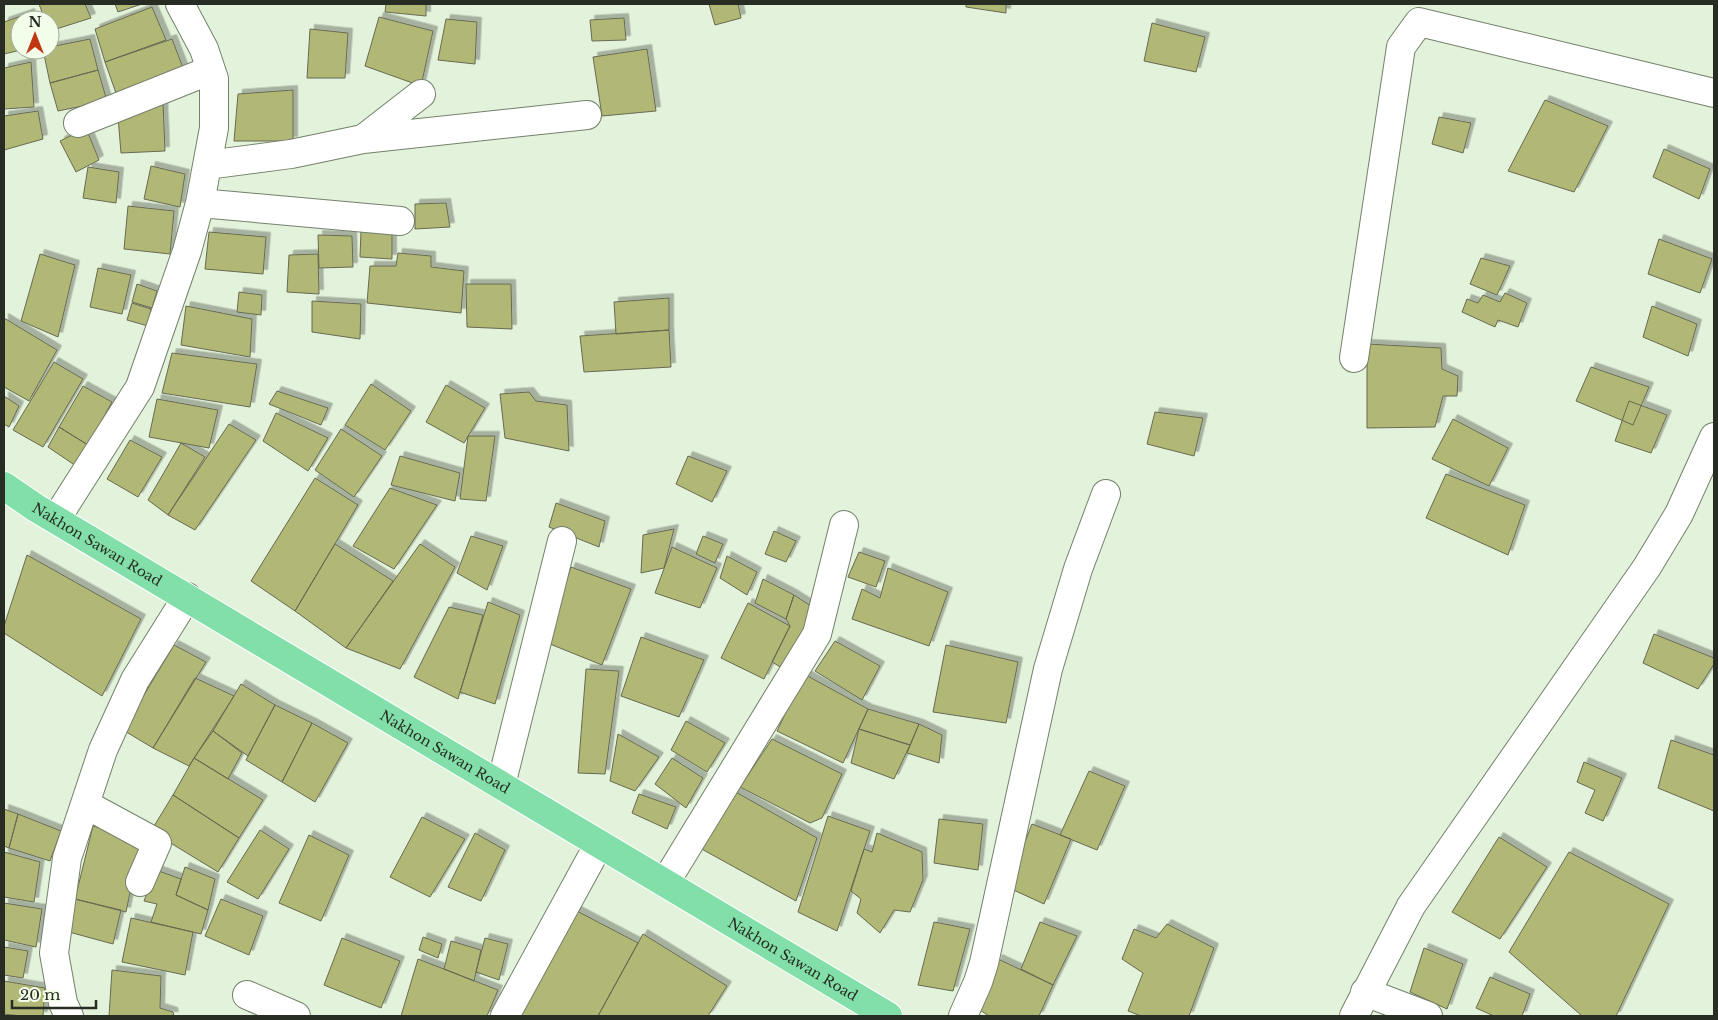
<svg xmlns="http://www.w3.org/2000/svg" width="1718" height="1020" font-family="'Libre Baskerville',serif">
<defs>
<filter id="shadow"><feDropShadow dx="4.5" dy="-4.5" stdDeviation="0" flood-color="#0004"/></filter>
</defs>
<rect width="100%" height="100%" fill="#e3f2da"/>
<!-- building -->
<path fill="#b1b775" stroke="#676a52" filter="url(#shadow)" d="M 39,4 L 85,4 L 91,18 L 50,31 L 50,20 L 45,20 Z
M 115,4 L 142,4 L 118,12 Z
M 386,4 L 426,4 L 426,16 L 385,12 Z
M 709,4 L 738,4 L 741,18 L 715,25 Z
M 966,4 L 1006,4 L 1006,13 L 966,7 Z
M 152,7 L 166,40 L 105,62 L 95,29 Z
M 30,13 L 32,20 L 20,20 L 21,50 L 4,54 L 4,22 Z
M 379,17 L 433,31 L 421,86 L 365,66 Z
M 624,18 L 626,40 L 592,41 L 590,20 Z
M 446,19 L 477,22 L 475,64 L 438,60 Z
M 1152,23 L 1205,37 L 1196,72 L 1144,61 Z
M 310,29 L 348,33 L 345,78 L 307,78 Z
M 90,39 L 98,70 L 50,83 L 43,50 L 50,50 L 50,47 Z
M 172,39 L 185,73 L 116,93 L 105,62 Z
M 647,49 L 656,111 L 602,116 L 593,57 Z
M 31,62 L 34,107 L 4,109 L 4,68 Z
M 98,70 L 107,101 L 58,111 L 50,83 Z
M 293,90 L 293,141 L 234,141 L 238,94 Z
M 1545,100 L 1608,126 L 1574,192 L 1508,171 Z
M 163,102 L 165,151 L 121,153 L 118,117 Z
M 38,111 L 43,139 L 4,150 L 4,116 Z
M 1439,117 L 1471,123 L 1463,153 L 1432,144 Z
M 86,128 L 99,160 L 76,172 L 60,141 Z
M 1664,149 L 1710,169 L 1699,199 L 1653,177 Z
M 151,166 L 185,174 L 180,207 L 144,199 Z
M 88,167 L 119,172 L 116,203 L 83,198 Z
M 446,203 L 450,227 L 415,229 L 415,204 Z
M 128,206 L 174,211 L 170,254 L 124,249 Z
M 361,231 L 392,232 L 392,259 L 360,257 Z
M 209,232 L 266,237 L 263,274 L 205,269 Z
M 318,235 L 352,236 L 353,267 L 319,268 Z
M 1659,239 L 1712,259 L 1700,293 L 1648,274 Z
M 398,253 L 431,256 L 431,267 L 464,271 L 461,313 L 367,303 L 370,266 L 396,266 Z
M 40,254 L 75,265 L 58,337 L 21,321 Z
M 318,254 L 319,294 L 287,292 L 289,255 Z
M 1481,258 L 1510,266 L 1497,295 L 1470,284 Z
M 98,268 L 131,275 L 122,314 L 90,307 Z
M 137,284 L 157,291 L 152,308 L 132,302 Z
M 466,284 L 511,284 L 512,329 L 467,327 Z
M 239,292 L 262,295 L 261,315 L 237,312 Z
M 1505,293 L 1527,303 L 1518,327 L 1498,320 L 1495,327 L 1462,312 L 1467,299 L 1478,303 L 1483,295 L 1500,302 Z
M 669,298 L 669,330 L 616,334 L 614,302 Z
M 312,301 L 361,304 L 360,339 L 312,332 Z
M 132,303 L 151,309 L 148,326 L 127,320 Z
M 186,306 L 252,319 L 250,357 L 181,345 Z
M 1652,306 L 1697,324 L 1688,356 L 1643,337 Z
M 4,318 L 57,350 L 29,401 L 4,387 Z
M 669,330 L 671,367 L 584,372 L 580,336 Z
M 1367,344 L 1441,348 L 1442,369 L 1458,376 L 1457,396 L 1443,396 L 1435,427 L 1367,428 Z
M 172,353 L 257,364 L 250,407 L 162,393 Z
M 54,362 L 83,379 L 43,447 L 13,430 Z
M 1591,367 L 1649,387 L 1633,425 L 1576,401 Z
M 371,384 L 411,411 L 385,450 L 345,425 Z
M 446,385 L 485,408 L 464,443 L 426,422 Z
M 83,386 L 112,402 L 88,445 L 59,427 Z
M 277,391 L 328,408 L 321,425 L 269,404 Z
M 529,392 L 536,401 L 567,405 L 569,451 L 505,438 L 500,394 Z
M 4,396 L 19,406 L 9,427 L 4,424 Z
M 157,399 L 218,410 L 209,448 L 149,437 Z
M 1629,401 L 1667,415 L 1651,453 L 1615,441 Z
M 1155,412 L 1203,418 L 1194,456 L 1147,444 Z
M 276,413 L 328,438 L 308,471 L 263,441 Z
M 1453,419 L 1508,448 L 1489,486 L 1432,459 Z
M 229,424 L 256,440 L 195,530 L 168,515 Z
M 59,427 L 88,445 L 76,466 L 48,447 Z
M 341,429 L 382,456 L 354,497 L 315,470 Z
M 468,436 L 495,436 L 486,501 L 460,499 Z
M 130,440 L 162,457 L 138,497 L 107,479 Z
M 181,443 L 205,457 L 168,515 L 148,500 Z
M 400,456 L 460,473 L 455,501 L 391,485 Z
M 688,456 L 727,471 L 712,502 L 676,484 Z
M 1446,474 L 1525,505 L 1508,555 L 1426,518 Z
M 315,478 L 358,505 L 295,611 L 251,581 Z
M 390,488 L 437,505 L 394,569 L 353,546 Z
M 556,503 L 605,521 L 599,547 L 549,527 Z
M 674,529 L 664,568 L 641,573 L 643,535 Z
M 774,531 L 796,541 L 786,562 L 765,554 Z
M 471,536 L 503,546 L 487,590 L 457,573 Z
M 703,536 L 723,544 L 715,563 L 696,554 Z
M 335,544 L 393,581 L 346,648 L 295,611 Z
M 420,544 L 455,567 L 400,669 L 346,648 Z
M 672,547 L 717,568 L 700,608 L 655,593 Z
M 859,552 L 885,561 L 876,587 L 848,577 Z
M 27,555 L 141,619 L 102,696 L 4,633 L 4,626 Z
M 727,556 L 757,572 L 747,595 L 720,578 Z
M 571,567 L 631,589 L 602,665 L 545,642 Z
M 888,568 L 948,592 L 929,646 L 852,619 L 862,589 L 880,598 Z
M 763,579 L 794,595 L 786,619 L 755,603 Z
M 794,595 L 817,610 L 787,671 L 772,662 L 790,626 L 786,619 Z
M 488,602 L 520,615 L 495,704 L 460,692 Z
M 748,603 L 790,626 L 764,679 L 721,658 Z
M 449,607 L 483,615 L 458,699 L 414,677 Z
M 1654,634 L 1714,658 L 1714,664 L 1698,689 L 1643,663 Z
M 641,637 L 704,660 L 679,717 L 621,696 Z
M 835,641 L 880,666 L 862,700 L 815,671 Z
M 174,645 L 206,662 L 153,748 L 123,730 Z
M 946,645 L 1018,662 L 1006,723 L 933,712 Z
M 586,669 L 619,671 L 605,774 L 578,773 Z
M 804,674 L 868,709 L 843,763 L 777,731 Z
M 195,678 L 234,696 L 189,766 L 153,748 Z
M 241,684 L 275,705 L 248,756 L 213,731 Z
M 275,705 L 312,723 L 282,782 L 246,760 Z
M 868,709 L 919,724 L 910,745 L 859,729 Z
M 686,721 L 725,743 L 707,772 L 671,750 Z
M 312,723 L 348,743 L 315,802 L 282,782 Z
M 919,724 L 942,735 L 939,763 L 907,753 Z
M 859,729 L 910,745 L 894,779 L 851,763 Z
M 213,731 L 242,753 L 228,779 L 194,758 Z
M 618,734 L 659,757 L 635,791 L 610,781 Z
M 772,739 L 842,774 L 822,818 L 810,823 L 740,787 Z
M 1671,740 L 1714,755 L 1714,811 L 1658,788 Z
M 194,758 L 263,800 L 239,838 L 173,795 Z
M 672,758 L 703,778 L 686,808 L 655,784 Z
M 1584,762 L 1622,778 L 1603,821 L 1585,813 L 1595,790 L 1577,782 Z
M 1089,771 L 1125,786 L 1097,850 L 1060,835 Z
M 734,791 L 817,838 L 796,901 L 698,847 Z
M 639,794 L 676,807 L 667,829 L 632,813 Z
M 173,795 L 239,838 L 218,872 L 151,831 Z
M 4,809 L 18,814 L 9,848 L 4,846 Z
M 18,814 L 61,831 L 50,861 L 9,848 Z
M 828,816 L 870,831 L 837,931 L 798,912 Z
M 422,817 L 465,839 L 430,897 L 390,877 Z
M 939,819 L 983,824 L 978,870 L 934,863 Z
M 1032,824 L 1071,839 L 1044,904 L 1007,887 Z
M 93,826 L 141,839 L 126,912 L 75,899 Z
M 260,830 L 289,849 L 258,899 L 227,882 Z
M 475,833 L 505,850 L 481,901 L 448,887 Z
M 877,833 L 922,852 L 923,880 L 910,912 L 894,910 L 880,933 L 857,913 L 861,899 L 851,891 L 864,849 L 872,852 Z
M 309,835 L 349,855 L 321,921 L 279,903 Z
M 1499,837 L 1547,867 L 1500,939 L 1452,912 Z
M 4,852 L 40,862 L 34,902 L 4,897 Z
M 1569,852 L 1669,904 L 1616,1016 L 1582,1016 L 1509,952 Z
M 185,867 L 215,879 L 208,910 L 176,895 Z
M 156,870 L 181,879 L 176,895 L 208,910 L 201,934 L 151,922 L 157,904 L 144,901 Z
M 75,899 L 121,910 L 113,944 L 69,932 Z
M 221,899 L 263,916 L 249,955 L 205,936 Z
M 4,903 L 42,909 L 36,947 L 4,940 Z
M 575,910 L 638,943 L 598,1016 L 519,1016 Z
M 131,918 L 193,932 L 185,975 L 122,962 Z
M 934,922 L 970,929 L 953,991 L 918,985 Z
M 1040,922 L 1077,936 L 1053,985 L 1021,969 Z
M 1167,924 L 1214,948 L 1189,1016 L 1141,1016 L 1128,1011 L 1143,973 L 1122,959 L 1134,929 L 1156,938 Z
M 643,934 L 727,986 L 708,1016 L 598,1016 Z
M 423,937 L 442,944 L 438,958 L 419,950 Z
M 342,938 L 400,961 L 381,1008 L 324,985 Z
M 485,938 L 508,944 L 499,980 L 476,972 Z
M 451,941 L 481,950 L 474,981 L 444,969 Z
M 4,947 L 28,951 L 23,978 L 4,975 Z
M 1424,948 L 1463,964 L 1447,1009 L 1410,992 Z
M 418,959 L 498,990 L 487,1016 L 401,1016 Z
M 998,959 L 1053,985 L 1039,1016 L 989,1016 L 980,1010 Z
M 112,970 L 161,976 L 160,1008 L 173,1012 L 174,1016 L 109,1016 Z
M 1490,977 L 1530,994 L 1522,1016 L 1494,1016 L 1476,1008 Z
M 4,981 L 45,988 L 43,1016 L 21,1016 L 4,1014 Z"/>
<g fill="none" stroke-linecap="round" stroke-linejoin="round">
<defs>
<path id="minor" d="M 78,123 L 211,70
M 363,139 L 587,115
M 207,165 L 291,154 L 363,139 L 421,94
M 200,203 L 400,221
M 1354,358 L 1401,47 L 1419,22 L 1714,93
M 56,519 L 140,387 L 187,251 L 200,203 L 214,128 L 214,79 L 204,49 L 180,4
M 501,785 L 562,541
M 85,804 L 157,843 L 140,882
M 665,883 L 817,634 L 844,525
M 1365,992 L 1428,1016
M 247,995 L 296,1016
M 69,1016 L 63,1003 L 54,953 L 67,858 L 103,750 L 135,680 L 187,597
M 505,1016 L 599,844
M 963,1016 L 978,982 L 984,963 L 1048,669 L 1078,569 L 1106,494
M 1354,1016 L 1411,906 L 1647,567 L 1679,514 L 1714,437"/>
<g id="primary">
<path id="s1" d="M 4,486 L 36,508 L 888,1016"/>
</g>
</defs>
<!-- minor casing -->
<use href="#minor" stroke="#74816b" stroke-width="30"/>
<!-- primary casing -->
<use href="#primary" stroke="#fff" stroke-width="30"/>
<!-- minor -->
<use href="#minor" stroke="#fff" stroke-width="28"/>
<!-- primary -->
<use href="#primary" stroke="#82dfa9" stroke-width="28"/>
</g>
<g text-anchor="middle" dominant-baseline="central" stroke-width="4.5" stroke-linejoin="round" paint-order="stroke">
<!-- street labels -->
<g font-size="14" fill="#282d24" stroke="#f2feea">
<text stroke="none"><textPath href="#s1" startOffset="110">Nakhon Sawan Road</textPath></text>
<text stroke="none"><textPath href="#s1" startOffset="515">Nakhon Sawan Road</textPath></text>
<text stroke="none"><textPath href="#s1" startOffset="920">Nakhon Sawan Road</textPath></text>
</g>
</g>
<!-- border -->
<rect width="1718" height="1020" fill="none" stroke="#282d24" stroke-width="10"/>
<!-- north arrow -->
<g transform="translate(35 35)"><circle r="24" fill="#f2feea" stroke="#a1aa9b"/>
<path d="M0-4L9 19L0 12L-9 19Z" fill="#c13711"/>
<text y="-8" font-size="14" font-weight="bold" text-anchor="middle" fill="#282d24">N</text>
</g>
<!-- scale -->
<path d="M12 1000v8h84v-8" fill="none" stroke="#282d24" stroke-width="2.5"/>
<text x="20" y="1000" font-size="15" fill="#282d24" stroke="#f2feea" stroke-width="4" paint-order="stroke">20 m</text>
</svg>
